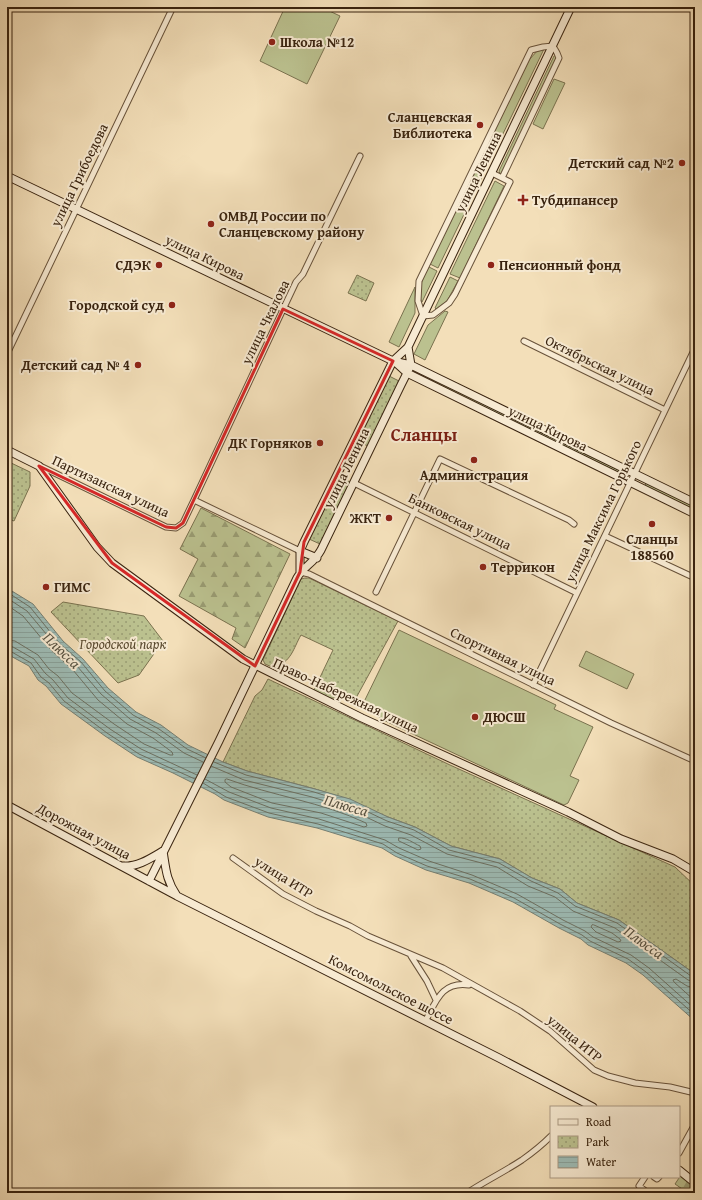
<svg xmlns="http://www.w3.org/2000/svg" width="702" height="1200" font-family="'Gentium Book Plus',serif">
<defs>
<pattern id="forest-firs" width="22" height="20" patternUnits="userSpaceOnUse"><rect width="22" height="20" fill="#bbc18f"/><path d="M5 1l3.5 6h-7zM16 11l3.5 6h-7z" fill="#999c73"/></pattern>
<pattern id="park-dots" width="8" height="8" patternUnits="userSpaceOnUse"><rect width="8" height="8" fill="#bbc18f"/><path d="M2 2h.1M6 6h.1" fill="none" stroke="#999c73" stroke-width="1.8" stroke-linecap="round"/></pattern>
<pattern id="water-rules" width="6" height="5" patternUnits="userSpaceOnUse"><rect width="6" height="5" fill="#9dbcb6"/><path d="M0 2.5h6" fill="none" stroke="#88a19b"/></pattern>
</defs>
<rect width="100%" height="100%" fill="#f3dfb9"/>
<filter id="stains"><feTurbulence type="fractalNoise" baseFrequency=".005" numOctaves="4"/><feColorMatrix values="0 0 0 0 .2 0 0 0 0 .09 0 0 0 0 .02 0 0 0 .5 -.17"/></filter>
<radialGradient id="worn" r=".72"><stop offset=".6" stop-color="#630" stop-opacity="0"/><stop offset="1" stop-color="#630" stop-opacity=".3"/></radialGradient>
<!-- grass -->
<path fill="#bbc18f" stroke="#7a724f" d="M 285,7 L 321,7 L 340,16 L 307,84 L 260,61 Z
M 544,49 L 484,173 L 476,169 L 529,60 L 538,50 Z
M 556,55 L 557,57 L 503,173 L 500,174 L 499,171 L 554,56 Z
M 554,79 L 565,83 L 543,129 L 533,124 Z
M 475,172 L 483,175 L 438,268 L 430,264 Z
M 495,181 L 504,186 L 460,278 L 450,274 Z
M 429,267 L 437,271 L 422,302 C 415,292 424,276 429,267 Z
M 450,277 L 458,281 L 447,301 L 436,309 L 435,308 Z
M 415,287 L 415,313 L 399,347 L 389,342 Z
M 445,311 L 448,312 L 425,360 L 414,354 L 428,325 Z
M 433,379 L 625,473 L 625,474 L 624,475 L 432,382 Z
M 646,483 L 695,506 L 695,511 L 645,486 Z
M 399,630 L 556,705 L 554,709 L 593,727 L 570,776 L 579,780 L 568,803 L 564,805 L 379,718 L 380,715 L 362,706 Z
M 586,651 L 634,674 L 627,689 L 579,666 Z"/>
<!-- forest -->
<path fill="url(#forest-firs)" stroke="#7a724f" d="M 201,508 L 290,554 L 245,648 L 232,639 L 236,628 L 179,596 L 198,559 L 180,549 Z
M 681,1175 L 695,1186 L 695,1193 L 688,1193 L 675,1184 Z"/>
<!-- park -->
<path fill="url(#park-dots)" stroke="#7a724f" d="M 357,275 L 374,283 L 366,301 L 348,293 Z
M 389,376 L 399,381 L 368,446 L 357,441 Z
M 7,461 L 30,472 L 30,486 L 14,521 L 7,518 Z
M 339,477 L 350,482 L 320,544 L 309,539 Z
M 305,578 L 309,578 L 398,621 L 356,698 L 330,698 L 314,690 L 333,650 L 301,635 C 293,649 292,661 274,668 L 265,664 L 263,660 L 301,579 Z
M 63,602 L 144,616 L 163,641 L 139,675 L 118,683 L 51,612 Z
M 268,679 L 450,765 L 675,867 L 695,886 L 695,974 L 619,920 L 577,903 L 560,889 L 532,878 L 500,859 L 451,846 L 415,827 L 388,817 L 331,794 L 315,789 L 247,771 L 223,762 L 255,696 L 262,690 Z"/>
<!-- water -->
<path fill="url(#water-rules)" stroke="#757f73" d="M 7,588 L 33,604 L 63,641 L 83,659 L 108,688 L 136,712 L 161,725 L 188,745 L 223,762 L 247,771 L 315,789 L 350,799 L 388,817 L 415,827 L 451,846 L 500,859 L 532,878 L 560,889 L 577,903 L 619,920 L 695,974 L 695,1021 L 643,975 L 626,963 L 588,945 L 581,939 L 559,928 L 513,902 L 469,883 L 426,870 L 395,856 L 382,848 L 317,828 L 268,817 L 224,800 L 215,794 L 173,773 L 137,757 L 105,736 L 61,704 L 46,686 L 38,680 L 29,666 L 7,654 Z"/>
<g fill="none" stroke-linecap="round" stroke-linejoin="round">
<!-- shore -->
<path stroke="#6b7062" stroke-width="1" d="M 7,592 L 30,607 L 60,644 L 81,662 L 105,691 L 133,715 L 159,729 L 187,749 L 206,758
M 7,598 L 27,611 L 57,647 L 77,666 L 101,694 L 130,719 L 156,733 L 184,753 L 203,762
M 7,605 L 23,616 L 52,651 L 73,670 L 98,700 L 127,724 L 153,738 L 172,752 L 173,755 L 170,755 L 144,744 L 114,724 L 72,693 L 58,676 L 49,669 L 38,655 L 15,641 L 7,640
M 7,646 L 13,647 L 34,659 L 45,673 L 53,680 L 68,698 L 110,729 L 141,749 L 197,775
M 7,651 L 10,651 L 31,663 L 41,677 L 49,683 L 64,701 L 107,733 L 139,754 L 195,779
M 214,762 L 246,775 L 314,792 L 349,803 L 387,821 L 414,830 L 449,850 L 499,863 L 531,881 L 558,893 L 575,906 L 617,923 L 691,976 L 695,977
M 211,766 L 244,780 L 312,797 L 347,808 L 385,826 L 411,835 L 447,854 L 497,867 L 528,886 L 555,897 L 573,911 L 615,928 L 688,980 L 695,982
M 205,779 L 229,792 L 271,808 L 319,819 L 385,840 L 399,848 L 429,861 L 472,875 L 517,894 L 563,920 L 585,931 L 593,937 L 631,955 L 649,968 L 695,1009
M 227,779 C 273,796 322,802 366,823 L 367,826 L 364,827 L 321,813 L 272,803 L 231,787 L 225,782 L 225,780 Z
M 203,783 L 226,797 L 269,813 L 318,824 L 383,844 L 397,853 L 427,866 L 470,879 L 514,898 L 560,924 L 582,935 L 590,941 L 628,959 L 646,972 L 695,1015
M 399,838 C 406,837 413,843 420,846 L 421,849 L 418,850 L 399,841 Z
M 594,925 L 612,933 L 620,939 L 621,941 L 618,942 L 596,932 L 591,927 L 592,925 Z
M 695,988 L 687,986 L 676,979 L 673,980 L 674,982 L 695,1001"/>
<defs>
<path id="street" d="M 492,173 L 510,182 L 455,294 L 449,303 L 433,315 L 423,316 L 418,301 L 419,281 L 531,50 L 543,47 L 553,46 L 557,53 L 559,58 L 502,178
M 524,341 L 665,410
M 7,354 L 173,7
M 40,466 L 166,527 L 176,528 L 183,523 L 194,500 L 300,551
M 354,483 L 577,593
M 194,500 L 279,318 L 296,282 L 303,274 L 360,156
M 605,536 L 695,578
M 300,572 L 309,574 L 611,723 L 695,761
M 376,592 L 440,459 L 569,520 L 574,524
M 533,685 L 695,348
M 233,858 L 283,894 L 316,911 L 350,926 L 368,936 L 443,968 L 520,1011 L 550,1031 L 594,1070 L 608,1076 L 635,1083 L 670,1087 L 695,1093
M 411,956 L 427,981 L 436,1000
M 426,1020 C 436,1001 442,981 469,985
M 679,1153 L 695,1124
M 645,1177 L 639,1186 L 648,1193
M 654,1177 L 657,1179 L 659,1177
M 467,1193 C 485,1181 504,1172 522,1160 C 532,1153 542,1145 551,1136"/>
<path id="secondary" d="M 7,176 L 393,361 L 411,365 L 695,503
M 395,362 L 407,373 L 695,514
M 7,450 L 39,466 L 97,547 L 112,563 L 243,659 L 362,718 L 568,812 L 621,839 L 673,859 L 695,872
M 300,551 L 317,558
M 300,572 L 300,551 L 304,542 L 393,361 L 408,347 L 571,7
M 7,805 L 177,896 L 499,1058 L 593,1107
M 163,851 C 166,869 166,880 177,896
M 123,866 C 138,867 151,858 163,851
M 149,881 L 219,741 L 297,578 C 303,567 314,563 321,550 L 401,385 L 411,365 L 408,347
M 679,1170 L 695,1183"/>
</defs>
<!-- street casing -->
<use href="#street" stroke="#68523a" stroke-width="7"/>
<!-- secondary casing -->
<use href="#secondary" stroke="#39230f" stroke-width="9"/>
<!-- street -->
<use href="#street" stroke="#f7ead2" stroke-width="5"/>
<!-- secondary -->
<use href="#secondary" stroke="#f7ead2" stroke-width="7"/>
</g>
<!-- marked area -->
<path fill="none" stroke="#d62828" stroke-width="3" stroke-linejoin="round" d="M 283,309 L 393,361 L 304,542 L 300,572 L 255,666 L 112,563 L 39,466 L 166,527 L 176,528 L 183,523 Z"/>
<!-- markers -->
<g fill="#8f2418" stroke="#f7ead2" stroke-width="1.5">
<circle cx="272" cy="42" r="4"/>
<circle cx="480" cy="125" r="4"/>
<circle cx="682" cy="163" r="4"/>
<path d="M521 194h4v4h4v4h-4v4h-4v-4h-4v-4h4z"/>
<circle cx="211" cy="224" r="4"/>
<circle cx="159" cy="265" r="4"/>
<circle cx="491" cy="265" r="4"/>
<circle cx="172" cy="305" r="4"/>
<circle cx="138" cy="365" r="4"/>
<circle cx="320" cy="443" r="4"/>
<circle cx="474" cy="460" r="4"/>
<circle cx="389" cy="518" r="4"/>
<circle cx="652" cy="524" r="4"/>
<circle cx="483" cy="567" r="4"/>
<circle cx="46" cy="587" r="4"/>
<circle cx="475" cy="717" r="4"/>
</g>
<g text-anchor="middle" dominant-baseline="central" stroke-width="4" stroke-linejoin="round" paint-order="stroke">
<!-- poi labels -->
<g font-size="14" font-weight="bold" fill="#39230f" stroke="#f7ead2" text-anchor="start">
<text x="280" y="42">Школа №12</text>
<text x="472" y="117" text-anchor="end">Сланцевская<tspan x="472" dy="16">Библиотека</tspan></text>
<text x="674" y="163" text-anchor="end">Детский сад №2</text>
<text x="532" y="200">Тубдипансер</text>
<text x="219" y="216">ОМВД России по<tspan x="219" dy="16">Сланцевскому району</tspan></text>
<text x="151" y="265" text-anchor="end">СДЭК</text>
<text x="499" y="265">Пенсионный фонд</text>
<text x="164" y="305" text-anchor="end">Городской суд</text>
<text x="130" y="365" text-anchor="end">Детский сад № 4</text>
<text x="312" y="443" text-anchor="end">ДК Горняков</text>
<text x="474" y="475" text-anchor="middle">Администрация</text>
<text x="381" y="518" text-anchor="end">ЖКТ</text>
<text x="652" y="539" text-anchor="middle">Сланцы<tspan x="652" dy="16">188560</tspan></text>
<text x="491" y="567">Террикон</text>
<text x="54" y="587">ГИМС</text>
<text x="483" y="717">ДЮСШ</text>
</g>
<!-- street labels -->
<g font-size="14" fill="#39230f" stroke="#f7ead2">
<text transform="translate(478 172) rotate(-64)">улица Ленина</text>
<text transform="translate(79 175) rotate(-64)">улица Грибоедова</text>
<text transform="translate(205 257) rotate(26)">улица Кирова</text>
<text transform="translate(265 322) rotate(-64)">улица Чкалова</text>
<text transform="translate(600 365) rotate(26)">Октябрьская улица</text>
<text transform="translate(548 428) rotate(26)">улица Кирова</text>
<text transform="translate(346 468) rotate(-64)">улица Ленина</text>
<text transform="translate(111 486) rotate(25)">Партизанская улица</text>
<text transform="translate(603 511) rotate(-64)">улица Максима Горького</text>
<text transform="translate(460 521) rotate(26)">Банковская улица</text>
<text transform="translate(503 656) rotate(26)">Спортивная улица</text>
<text transform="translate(346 695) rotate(25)">Право-Набережная улица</text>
<text transform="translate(84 831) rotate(28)">Дорожная улица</text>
<text transform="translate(284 877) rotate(32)">улица ИТР</text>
<text transform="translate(391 989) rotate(27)">Комсомольское шоссе</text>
<text transform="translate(575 1038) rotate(39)">улица ИТР</text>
</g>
<!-- park labels -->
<g font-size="14" font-style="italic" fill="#5a4a2f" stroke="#f7ead2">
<text x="123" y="644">Городской парк</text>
</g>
<!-- water labels -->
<g font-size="15" font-style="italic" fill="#575141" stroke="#f7ead2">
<text transform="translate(62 650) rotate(44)">Плюсса</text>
<text transform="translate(346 805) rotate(16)">Плюсса</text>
<text transform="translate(644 942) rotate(36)">Плюсса</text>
</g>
<!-- district labels -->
<g font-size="18" font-weight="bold" fill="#7a1f14" stroke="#f7ead2">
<text x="424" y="434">Сланцы</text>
</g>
</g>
<!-- margin -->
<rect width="702" height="1200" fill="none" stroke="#f3dfb9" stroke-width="24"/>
<rect x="8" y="8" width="686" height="1184" fill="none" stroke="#39230f" stroke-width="2"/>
<rect x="12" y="12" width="678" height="1176" fill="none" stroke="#39230f"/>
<!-- legend -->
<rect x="550" y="1106" width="130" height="72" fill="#f7ead2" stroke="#ab9a84"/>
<rect x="558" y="1119" width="20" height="6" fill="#f7ead2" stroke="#ab9a84"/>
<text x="586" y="1126" font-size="12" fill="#39230f">Road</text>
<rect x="558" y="1136" width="20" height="12" fill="url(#park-dots)" stroke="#ab9a84"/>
<text x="586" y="1146" font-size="12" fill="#39230f">Park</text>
<rect x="558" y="1156" width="20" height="12" fill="url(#water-rules)" stroke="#ab9a84"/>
<text x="586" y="1166" font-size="12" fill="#39230f">Water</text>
<rect width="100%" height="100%" filter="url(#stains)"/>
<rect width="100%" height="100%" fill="url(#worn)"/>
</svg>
